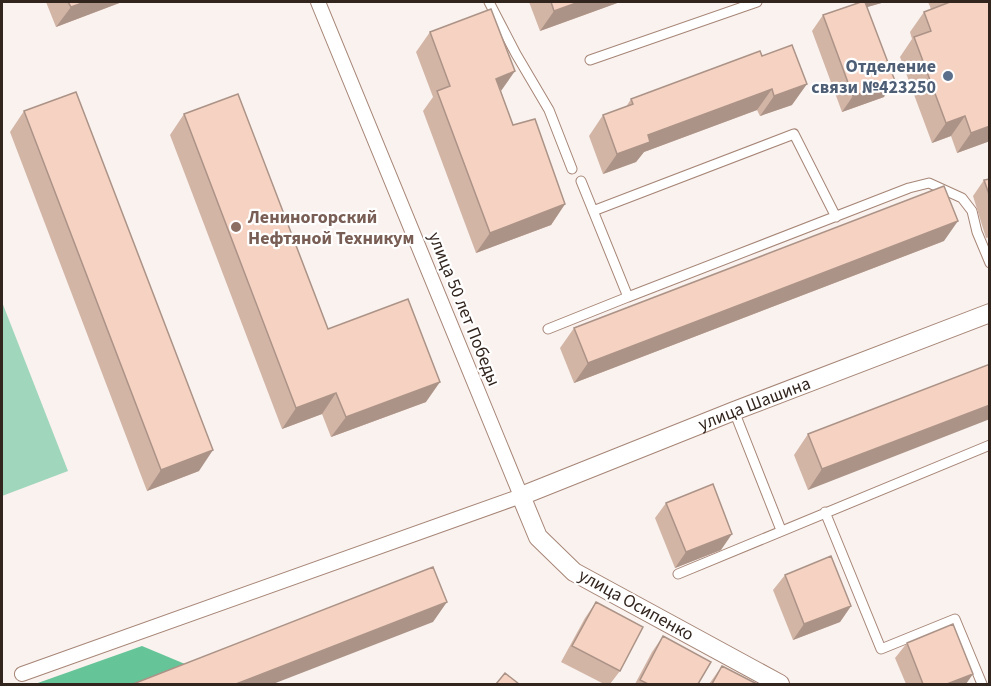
<svg xmlns="http://www.w3.org/2000/svg" width="991" height="686" font-family="'Source Sans 3',sans-serif">
<rect width="100%" height="100%" fill="#faf2ef"/>
<!-- green -->
<path fill="#a0d6bb" d="M 2,302 L 68,471 L 2,496 Z"/>
<!-- forest -->
<path fill="#65c498" d="M 142,646 L 197,669 L 214,684 L 35,684 Z"/>
<g fill="none" stroke-linecap="round" stroke-linejoin="round">
<defs>
<path id="service" d="M 489,2 L 516,54 L 549,110 L 572,169
M 590,60 L 757,2
M 581,181 L 628,297 L 909,188 L 929,183 L 962,198 L 972,211 L 977,232 L 990,263
M 593,211 L 794,134 L 836,217
M 548,329 L 628,297
M 734,411 L 781,530
M 825,512 L 881,649 L 955,619 L 982,684
M 678,574 L 990,445"/>
<path id="pedestrian" d="M 22,674 L 521,496 L 318,2"/>
<g id="minor">
<path id="s1" d="M 780,684 L 574,572 L 538,537 L 521,496 L 734,411 L 990,313"/>
</g>
</defs>
<!-- service casing -->
<use href="#service" stroke="#a68576" stroke-width="11"/>
<!-- pedestrian casing -->
<use href="#pedestrian" stroke="#a68576" stroke-width="16"/>
<!-- minor casing -->
<use href="#minor" stroke="#a68576" stroke-width="20"/>
<!-- service -->
<use href="#service" stroke="#fff" stroke-width="9"/>
<!-- pedestrian -->
<use href="#pedestrian" stroke="#fff" stroke-width="14"/>
<!-- minor -->
<use href="#minor" stroke="#fff" stroke-width="18"/>
</g>
<!-- wall -->
<path fill="#d3b5a6" d="M 46,2 L 122,2 L 56,27 Z
M 529,2 L 620,2 L 540,31 Z
M 854,2 L 885,2 L 867,7 L 884,97 L 842,112 L 812,31 L 823,15 L 855,4 Z
M 928,2 L 990,2 L 990,141 L 957,153 L 951,136 L 932,143 L 900,57 L 912,39 L 910,32 L 924,12 L 931,9 Z
M 430,32 L 501,91 L 513,125 L 565,204 L 551,225 L 476,253 L 423,111 L 433,97 L 416,52 Z
M 762,56 L 792,105 L 760,116 L 757,110 L 644,152 L 636,162 L 603,174 L 589,136 L 603,115 L 626,107 L 631,99 Z
M 24,111 L 199,471 L 147,491 L 10,132 Z
M 184,114 L 328,329 L 426,402 L 331,437 L 322,414 L 282,429 L 170,135 Z
M 990,179 L 990,237 L 986,238 L 973,196 L 984,180 Z
M 944,241 L 574,383 L 560,348 L 574,328 Z
M 990,364 L 808,490 L 794,455 L 808,434 Z
M 666,503 L 721,550 L 675,568 L 655,518 Z
M 785,575 L 851,606 L 840,622 L 793,640 L 773,590 Z
M 596,602 L 620,671 L 610,684 L 604,684 L 561,662 L 585,618 Z
M 663,636 L 698,684 L 635,684 L 652,652 Z
M 907,643 L 966,684 L 906,684 L 895,658 Z
M 722,666 L 757,684 L 709,684 Z"/>
<!-- shaded-wall -->
<path fill="#ac9387" d="M 85,2 L 122,2 L 56,27 L 71,7 Z
M 579,2 L 620,2 L 540,31 L 554,11 Z
M 863,2 L 885,2 L 857,10 Z
M 515,71 L 501,91 L 496,79 Z
M 895,81 L 884,97 L 842,112 L 853,96 Z
M 807,84 L 792,105 L 760,116 L 774,96 Z
M 772,89 L 757,110 L 644,152 L 636,162 L 603,174 L 617,154 L 648,135 Z
M 965,116 L 951,136 L 932,143 L 946,123 Z
M 990,126 L 990,141 L 957,153 L 971,133 Z
M 565,204 L 551,225 L 476,253 L 490,233 Z
M 958,221 L 944,241 L 574,383 L 588,363 Z
M 440,382 L 426,402 L 331,437 L 346,417 Z
M 336,393 L 322,414 L 282,429 L 296,408 Z
M 990,405 L 990,419 L 808,490 L 822,469 Z
M 213,450 L 199,471 L 147,491 L 161,470 Z
M 732,534 L 721,550 L 675,568 L 686,552 Z
M 447,602 L 433,622 L 273,684 L 236,684 Z
M 851,606 L 840,622 L 793,640 L 804,624 Z
M 973,674 L 966,684 L 947,684 Z"/>
<!-- building -->
<path fill="#f5d2c1" stroke="#ac9387" stroke-width="1.5" d="M 68,2 L 85,2 L 71,7 Z
M 551,2 L 579,2 L 554,11 Z
M 861,2 L 865,2 L 895,81 L 853,96 L 823,15 Z
M 950,2 L 990,2 L 990,126 L 971,133 L 965,116 L 946,123 L 914,37 L 931,31 L 924,12 Z
M 491,9 L 515,71 L 496,79 L 513,125 L 535,119 L 565,204 L 490,233 L 437,91 L 450,86 L 430,32 Z
M 792,45 L 807,84 L 774,96 L 772,89 L 648,135 L 650,142 L 617,154 L 603,115 L 633,104 L 631,99 L 760,51 L 762,56 Z
M 76,92 L 213,450 L 161,470 L 24,111 Z
M 238,94 L 328,329 L 408,299 L 440,382 L 346,417 L 336,393 L 296,408 L 184,114 Z
M 990,179 L 990,197 L 984,180 Z
M 944,186 L 958,221 L 588,363 L 574,328 Z
M 990,364 L 990,405 L 822,469 L 808,434 Z
M 713,484 L 732,534 L 686,552 L 666,503 Z
M 831,556 L 851,606 L 804,624 L 785,575 Z
M 433,567 L 447,602 L 236,684 L 133,684 Z
M 596,602 L 643,627 L 620,671 L 572,646 Z
M 953,624 L 973,674 L 947,684 L 923,684 L 907,643 Z
M 663,636 L 711,662 L 698,684 L 648,684 L 640,680 Z
M 722,666 L 757,684 L 712,684 Z
M 505,673 L 519,684 L 496,684 Z"/>
<!-- markers -->
<circle fill="#5c6f8a" stroke="#fff" stroke-width="2" cx="948" cy="76" r="6"/>
<circle fill="#8d6e63" stroke="#fff" stroke-width="2" cx="236" cy="227" r="6"/>
<g text-anchor="middle" dominant-baseline="central" stroke-width="4.5" stroke-linejoin="round" paint-order="stroke">
<!-- service labels -->
<g font-size="18" font-weight="bold" fill="#4e5e75" stroke="#fff" text-anchor="end">
<text x="936" y="66">Отделение<tspan x="936" dy="21">связи №423250</tspan></text>
</g>
<!-- education labels -->
<g font-size="18" font-weight="bold" fill="#785e54" stroke="#fff" text-anchor="start">
<text x="248" y="217">Лениногорский<tspan x="248" dy="21">Нефтяной Техникум</tspan></text>
</g>
<!-- street labels -->
<g font-size="18" fill="#32251e" stroke="#fff">
<text transform="translate(464 309) rotate(68)">улица 50 лет Победы</text>
<text stroke="none"><textPath href="#s1" startOffset="580">улица Шашина</textPath></text>
<text transform="translate(636 605) rotate(29)">улица Осипенко</text>
</g>
</g>
<!-- border -->
<rect width="991" height="686" fill="none" stroke="#32251e" stroke-width="6"/>
</svg>
